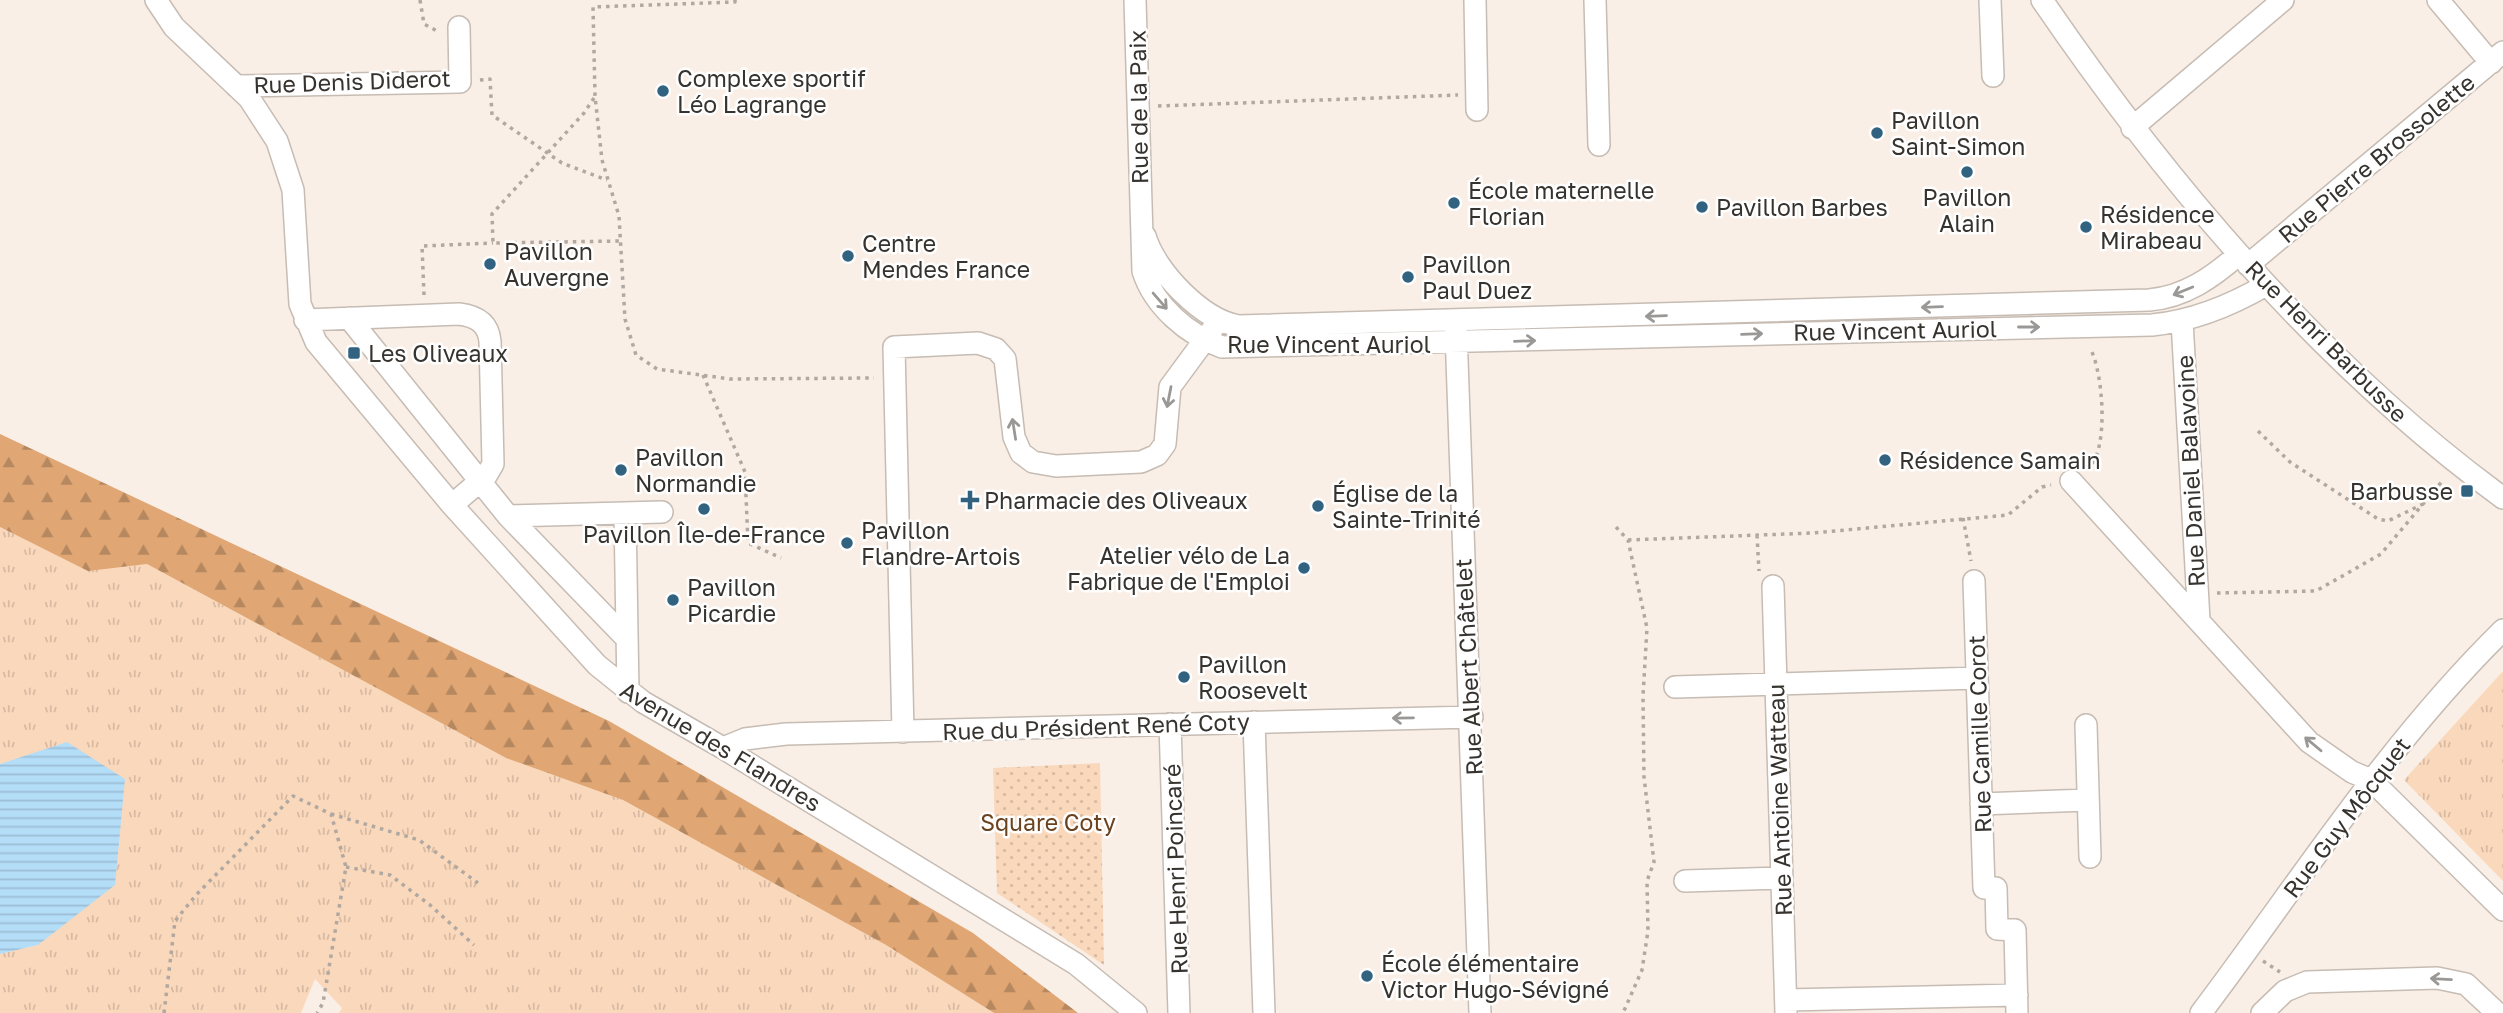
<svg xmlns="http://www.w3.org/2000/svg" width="2503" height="1013" font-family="'Golos Text',sans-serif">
<defs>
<pattern id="grass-tufts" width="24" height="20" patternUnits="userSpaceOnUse" patternTransform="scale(1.75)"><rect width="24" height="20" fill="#fad8bb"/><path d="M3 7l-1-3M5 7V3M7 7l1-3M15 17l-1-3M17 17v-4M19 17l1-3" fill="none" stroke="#d7baa1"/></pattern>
<pattern id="forest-firs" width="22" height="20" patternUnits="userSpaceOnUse" patternTransform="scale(1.75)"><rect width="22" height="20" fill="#e0a674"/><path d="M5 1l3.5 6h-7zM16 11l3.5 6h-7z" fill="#b68860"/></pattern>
<pattern id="park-dots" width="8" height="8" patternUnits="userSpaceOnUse" patternTransform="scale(1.75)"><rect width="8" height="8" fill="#fad8bb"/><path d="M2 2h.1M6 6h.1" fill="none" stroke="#d7baa1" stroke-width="1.8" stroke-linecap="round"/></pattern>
<pattern id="water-rules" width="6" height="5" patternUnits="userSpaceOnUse" patternTransform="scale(1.75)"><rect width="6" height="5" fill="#b4ddf8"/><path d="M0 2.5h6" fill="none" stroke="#9bbed5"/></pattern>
</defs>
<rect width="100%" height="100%" fill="#faefe6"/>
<!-- grass -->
<path fill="url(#grass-tufts)" d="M 0,527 L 88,570 L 147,564 L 506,758 L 623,800 L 886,945 L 994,1013 L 339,1013 L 342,1008 L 315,979 L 301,1013 L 0,1013 L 0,954 L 38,945 L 27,758 L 0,764 Z
M 2503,671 L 2503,881 L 2404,780 Z"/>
<!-- forest -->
<path fill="url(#forest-firs)" d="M 0,434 L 609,721 L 973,933 L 1078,1013 L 994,1013 L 886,945 L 623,800 L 506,758 L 147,564 L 88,571 L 0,527 Z"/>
<!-- park -->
<path fill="url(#park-dots)" d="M 1100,763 L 1104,965 L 997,893 L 993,768 Z"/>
<!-- water -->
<path fill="url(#water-rules)" d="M 67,742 L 125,779 L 115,885 L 38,945 L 0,954 L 0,764 Z"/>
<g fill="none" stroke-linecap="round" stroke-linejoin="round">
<defs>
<path id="minor" d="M 156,0 L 174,27 L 249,98 L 277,141 L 293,190 L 300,304 L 316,342 L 452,505 L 597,665 L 643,702 L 723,748 L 1076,964 L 1136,1013
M 1135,0 L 1143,271 C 1154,306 1188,335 1222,347 L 2152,325 C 2193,321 2230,306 2266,285
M 1475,0 L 1477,110
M 1595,0 L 1599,145
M 1990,0 L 1993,76
M 2042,0 C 2169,186 2320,364 2503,498
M 2438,0 L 2491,63
M 236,86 L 460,82 L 459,27
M 2132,128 L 2283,0
M 1145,236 C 1155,271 1202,320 1239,326 L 2149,300 C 2185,297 2213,277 2239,254
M 2248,265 L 2503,52
M 349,318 L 508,516 L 627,639
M 305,320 L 459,314 C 476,316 488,323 490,341 L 493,464 L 486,476 L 452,505
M 2182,321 L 2199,620
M 1456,331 L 1480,1013
M 2071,481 L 2309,742 L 2352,772 L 2371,780 L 2503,910
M 625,514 L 628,692
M 508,516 L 662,512
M 1974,581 L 1984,888 L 1996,888 L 1997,929 L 2015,930 L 2017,1013
M 1773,586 L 1786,1013
M 1675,687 L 1977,678
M 1254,722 L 1264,1013
M 1170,724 L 1179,1013
M 2086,725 L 2090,857
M 903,732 L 894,347 L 978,343 L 996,349 L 1005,359 L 1014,437 L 1021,453 L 1033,462 L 1056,466 L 1141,462 L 1157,455 L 1165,444 L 1170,387 L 1212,330
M 723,748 L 745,739 L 786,734 L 1472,717
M 1981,804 L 2088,800
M 1685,881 L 1782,878
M 1786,1000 L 2017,995
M 2201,1013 C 2299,883 2386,745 2503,630
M 2262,1013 L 2285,991 L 2307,982 L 2437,978 L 2466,984 L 2497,1013"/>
</defs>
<!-- minor casing -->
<use href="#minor" stroke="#c6bcb3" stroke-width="24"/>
<!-- path -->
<path stroke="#b0a8a1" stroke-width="3.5" stroke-dasharray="3.5 5" stroke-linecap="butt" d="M 420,0 L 424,24 L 439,32
M 735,0 L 735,2 L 593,7 L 595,96 L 602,160 L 619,216 L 625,319 L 636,355 L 657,369 L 730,379 L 874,378
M 480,80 L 490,79 L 492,115 L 562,163 L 607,180
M 594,98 L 584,113 L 492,214 L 493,243 L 620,241
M 1158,106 L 1458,95
M 424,295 L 422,246 L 493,243
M 703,375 L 745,472 L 748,543 L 781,558
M 2258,431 L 2290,462 L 2378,519 L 2388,521 L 2425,503
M 2087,470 C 2110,452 2103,371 2090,348
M 1963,518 L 1971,561
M 1616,527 L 1628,540 L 1647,628 L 1643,696 L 1644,777 L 1654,862 L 1647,881 L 1648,931 L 1642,970 L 1623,1013
M 1757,535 L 1759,571
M 1628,540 L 1813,533 L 2008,515 L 2042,487 L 2051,485
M 2217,593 L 2316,591 L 2381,554 L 2444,479
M 331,814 L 419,840 L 478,883
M 346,867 L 390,875 L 430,905 L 474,945
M 2263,961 L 2280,972
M 164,1013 L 175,921 L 196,895 L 293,796 L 331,814 L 346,867 L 323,1003 L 317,1013"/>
<!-- minor -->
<use href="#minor" stroke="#fff" stroke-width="21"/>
</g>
<!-- one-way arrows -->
<defs><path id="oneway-shaft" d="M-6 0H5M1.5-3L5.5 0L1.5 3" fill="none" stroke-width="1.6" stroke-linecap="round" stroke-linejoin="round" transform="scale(1.75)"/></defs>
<g stroke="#9a9896">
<use href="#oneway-shaft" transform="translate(2183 291) rotate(158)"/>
<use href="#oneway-shaft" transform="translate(1160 301) rotate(49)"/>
<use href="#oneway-shaft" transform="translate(1932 307) rotate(178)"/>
<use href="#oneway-shaft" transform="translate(1656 316) rotate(178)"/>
<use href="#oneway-shaft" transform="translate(2029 327)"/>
<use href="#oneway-shaft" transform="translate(1752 334) rotate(-2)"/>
<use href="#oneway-shaft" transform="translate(1525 341) rotate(-2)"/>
<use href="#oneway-shaft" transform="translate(1169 397) rotate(101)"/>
<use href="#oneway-shaft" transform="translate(1014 429) rotate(-99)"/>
<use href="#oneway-shaft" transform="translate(1403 718) rotate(179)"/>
<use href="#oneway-shaft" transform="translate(2313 744) rotate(-140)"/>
<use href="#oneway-shaft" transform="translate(2441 979) rotate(-177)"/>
</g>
<!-- markers -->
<g fill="#316381" stroke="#fefefe" stroke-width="2.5">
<circle cx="663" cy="91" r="7"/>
<circle cx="1877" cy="133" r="7"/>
<circle cx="1967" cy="172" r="7"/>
<circle cx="1454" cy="203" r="7"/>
<circle cx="1702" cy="207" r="7"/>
<circle cx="2086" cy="227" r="7"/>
<circle cx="848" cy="256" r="7"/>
<circle cx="490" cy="264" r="7"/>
<circle cx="1408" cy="277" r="7"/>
<rect x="347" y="346" width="14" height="14" rx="3.5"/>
<circle cx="1885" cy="460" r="7"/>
<circle cx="621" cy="470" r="7"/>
<rect x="2460" y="484" width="14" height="14" rx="3.5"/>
<path d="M966.5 489.5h7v7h7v7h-7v7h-7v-7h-7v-7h7z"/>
<circle cx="1318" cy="506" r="7"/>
<circle cx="704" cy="509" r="7"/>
<circle cx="847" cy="543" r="7"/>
<circle cx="1304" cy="568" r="7"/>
<circle cx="673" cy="600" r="7"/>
<circle cx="1184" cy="677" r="7"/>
<circle cx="1367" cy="976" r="7"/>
</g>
<g text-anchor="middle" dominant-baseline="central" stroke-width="5" stroke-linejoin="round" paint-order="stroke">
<!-- poi labels -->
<g font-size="23" fill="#36322e" stroke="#fefefe" text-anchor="start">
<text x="677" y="78">Complexe sportif<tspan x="677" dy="26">Léo Lagrange</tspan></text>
<text x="1891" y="120">Pavillon<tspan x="1891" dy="26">Saint-Simon</tspan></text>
<text x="1468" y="190">École maternelle<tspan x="1468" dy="26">Florian</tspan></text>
<text x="1967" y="197" text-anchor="middle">Pavillon<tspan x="1967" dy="26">Alain</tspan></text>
<text x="1716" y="207">Pavillon Barbes</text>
<text x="2100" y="214">Résidence<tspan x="2100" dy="26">Mirabeau</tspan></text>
<text x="862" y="243">Centre<tspan x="862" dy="26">Mendes France</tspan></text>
<text x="504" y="251">Pavillon<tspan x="504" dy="26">Auvergne</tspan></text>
<text x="1422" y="264">Pavillon<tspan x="1422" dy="26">Paul Duez</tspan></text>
<text x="368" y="353">Les Oliveaux</text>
<text x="635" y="457">Pavillon<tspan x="635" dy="26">Normandie</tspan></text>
<text x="1899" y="460">Résidence Samain</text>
<text x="2453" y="491" text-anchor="end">Barbusse</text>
<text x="1332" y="493">Église de la<tspan x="1332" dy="26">Sainte-Trinité</tspan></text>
<text x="984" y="500">Pharmacie des Oliveaux</text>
<text x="861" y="530">Pavillon<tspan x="861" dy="26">Flandre-Artois</tspan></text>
<text x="704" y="534" text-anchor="middle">Pavillon Île-de-France</text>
<text x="1290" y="555" text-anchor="end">Atelier vélo de La<tspan x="1290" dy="26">Fabrique de l'Emploi</tspan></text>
<text x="687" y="587">Pavillon<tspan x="687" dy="26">Picardie</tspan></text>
<text x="1198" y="664">Pavillon<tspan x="1198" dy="26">Roosevelt</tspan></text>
<text x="1381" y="963">École élémentaire<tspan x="1381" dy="26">Victor Hugo-Sévigné</tspan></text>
</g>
<!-- street labels -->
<g font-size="23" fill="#36322e" stroke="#fefefe">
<text transform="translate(352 81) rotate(-2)">Rue Denis Diderot</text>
<text transform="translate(1138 107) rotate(-91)">Rue de la Paix</text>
<text transform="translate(2376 158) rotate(-40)">Rue Pierre Brossolette</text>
<text transform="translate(1895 330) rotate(-1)">Rue Vincent Auriol</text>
<text transform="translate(2327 341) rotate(45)">Rue Henri Barbusse</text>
<text x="1329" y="344">Rue Vincent Auriol</text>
<text transform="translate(2190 471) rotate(-93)">Rue Daniel Balavoine</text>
<text transform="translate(1468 667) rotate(-93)">Rue Albert Châtelet</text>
<text transform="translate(1096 726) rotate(-2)">Rue du Président René Coty</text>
<text transform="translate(1979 734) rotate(-92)">Rue Camille Corot</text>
<text transform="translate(721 746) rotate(31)">Avenue des Flandres</text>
<text transform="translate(1779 800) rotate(-92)">Rue Antoine Watteau</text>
<text transform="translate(2346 817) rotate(-53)">Rue Guy Môcquet</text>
<text transform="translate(1175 869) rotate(-92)">Rue Henri Poincaré</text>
</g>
<!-- park labels -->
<g font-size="23" fill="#6a431e" stroke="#fefefe">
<text x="1048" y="822">Square Coty</text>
</g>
</g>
</svg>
